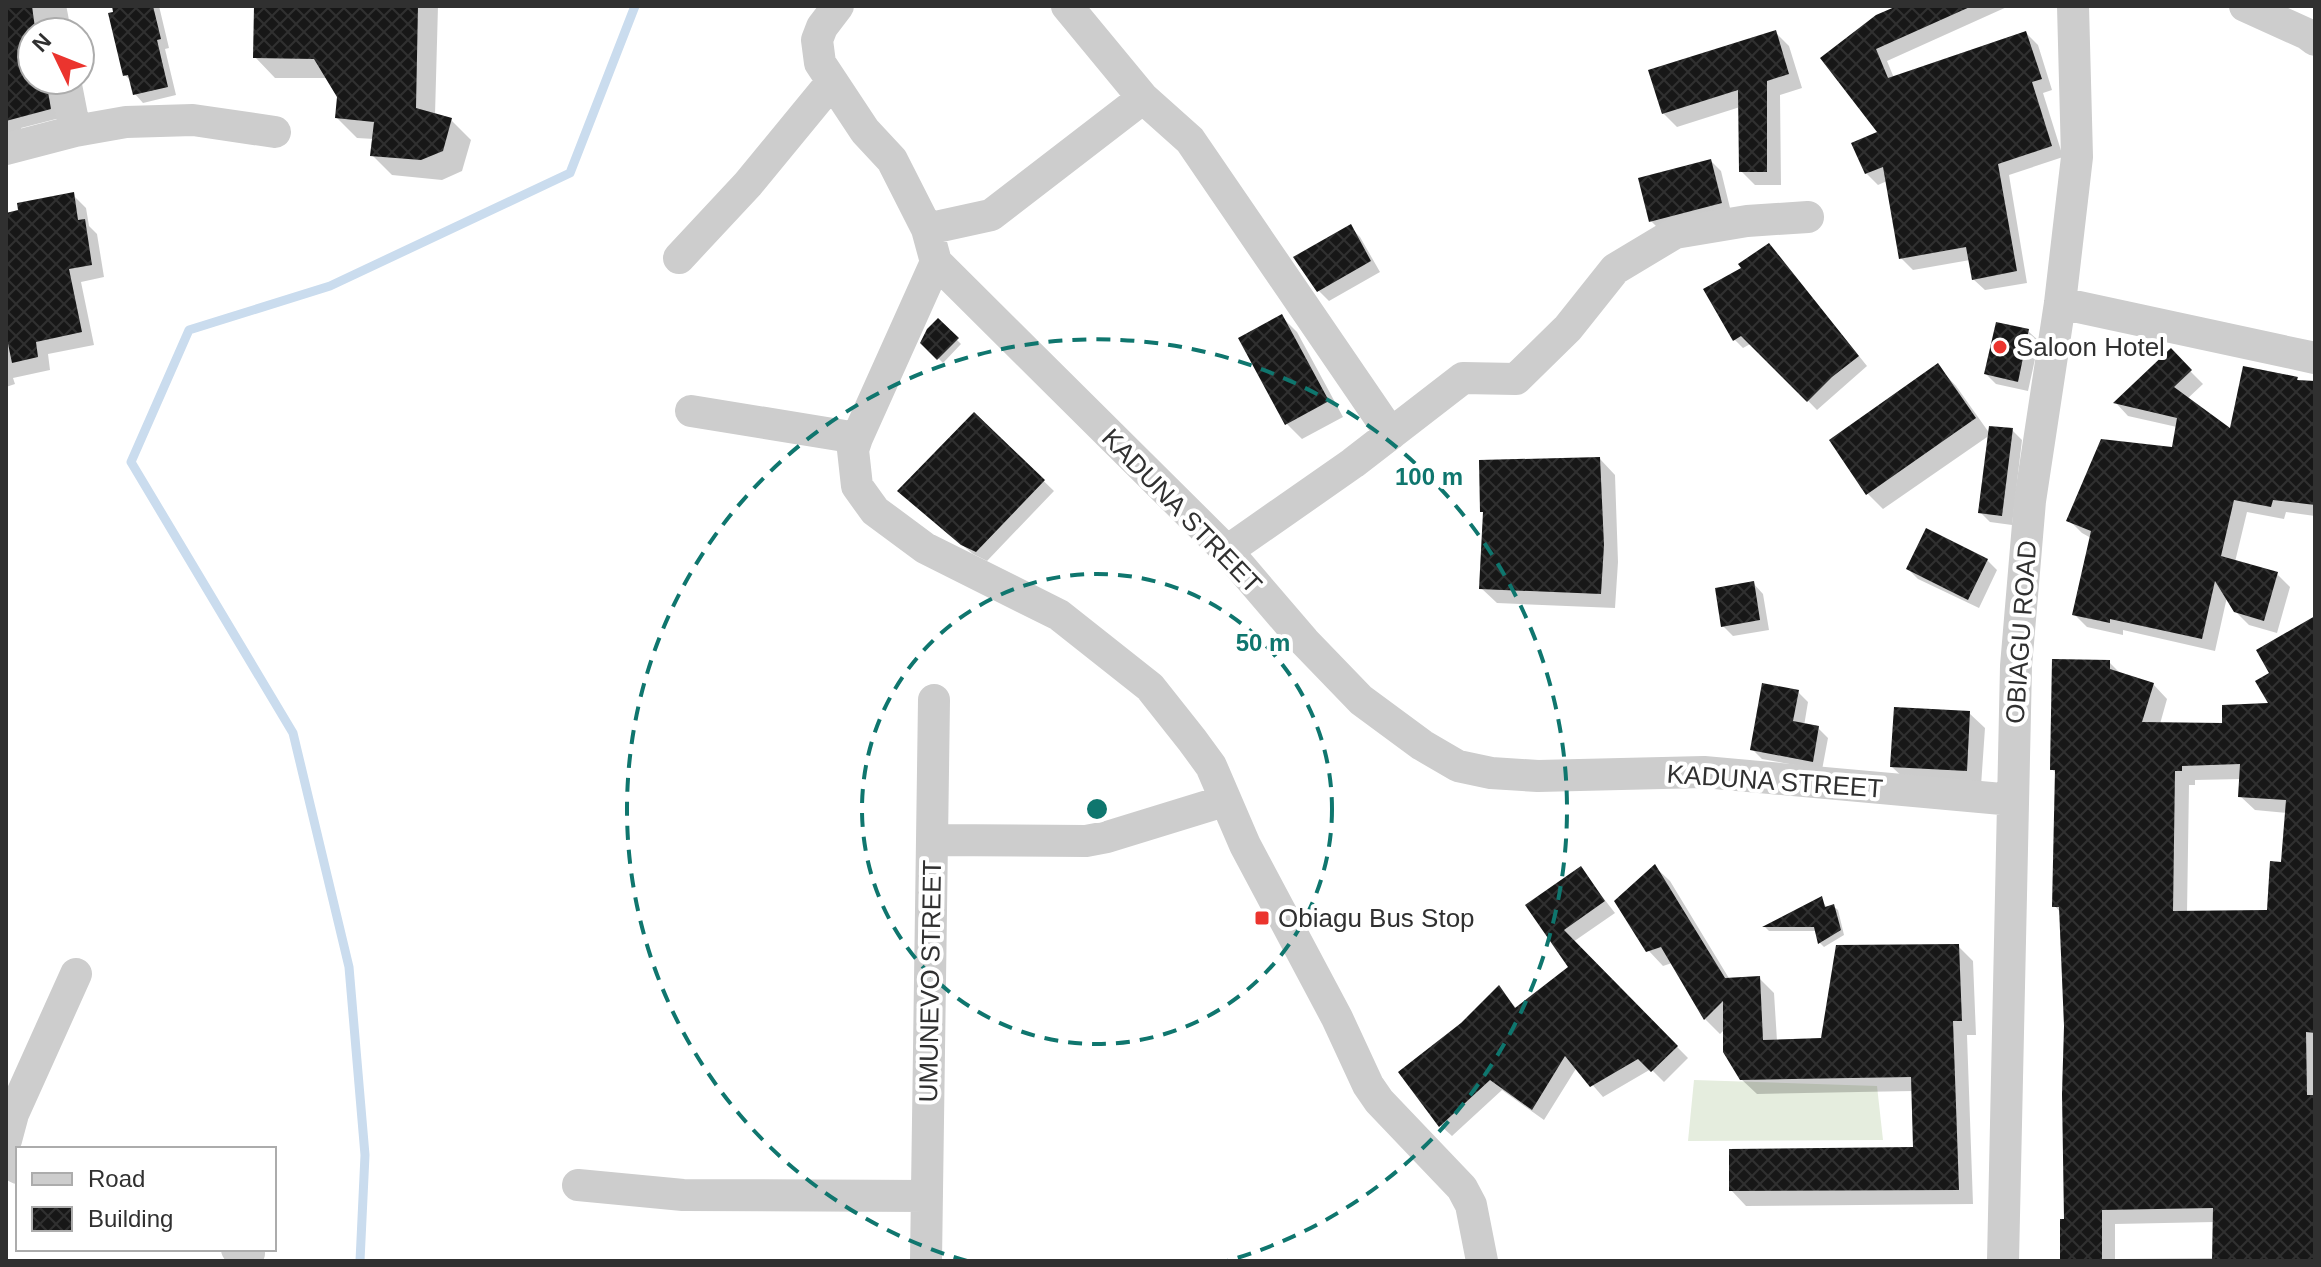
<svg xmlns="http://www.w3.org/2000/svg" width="2321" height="1267" font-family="Arial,sans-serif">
<defs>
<pattern id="building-cross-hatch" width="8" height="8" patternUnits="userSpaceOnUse" patternTransform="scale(2)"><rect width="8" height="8" fill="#171717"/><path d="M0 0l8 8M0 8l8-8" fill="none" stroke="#303030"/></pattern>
</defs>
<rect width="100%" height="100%" fill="#fff"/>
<!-- pitch -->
<path fill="#e5edde" d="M 1694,1080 L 1877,1086 L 1883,1140 L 1688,1141 Z"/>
<!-- shadow -->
<path fill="#0003" fill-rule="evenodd" d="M 6,6 L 43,6 L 42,32 L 32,32 L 32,80 L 59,80 L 60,118 L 21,128 L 22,132 L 6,135 Z
M 114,6 L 159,6 L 169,48 L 165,49 L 176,95 L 143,103 L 135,94 L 132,82 L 125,75 Z
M 256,6 L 438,6 L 435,115 L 451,120 L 471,140 L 462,171 L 442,180 L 392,175 L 372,155 L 374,139 L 357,138 L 337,118 L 339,96 L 328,78 L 275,78 L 255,57 Z
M 1899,6 L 2009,6 L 1887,61 L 1894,78 L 2026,33 L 2038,45 L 2052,90 L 2043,93 L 2063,157 L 2009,175 L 2027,283 L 1985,290 L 1973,279 L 1970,260 L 1913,270 L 1901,258 L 1887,181 L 1878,185 L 1866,173 L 1880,133 L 1823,58 Z
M 1775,32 L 1789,46 L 1802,88 L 1780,95 L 1781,185 L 1755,185 L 1741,171 L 1740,107 L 1677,127 L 1663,113 Z
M 1711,161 L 1721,171 L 1731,212 L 1661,231 L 1651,221 Z
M 73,195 L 86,208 L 89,226 L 97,234 L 104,277 L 81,282 L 94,345 L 48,354 L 50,370 L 13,378 L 15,384 L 6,387 L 6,215 Z
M 1350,227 L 1360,237 L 1380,272 L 1329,301 L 1319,291 Z
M 1778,255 L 1867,366 L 1817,410 L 1752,343 L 1743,348 L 1734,339 Z
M 1282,317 L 1297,332 L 1343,417 L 1302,439 L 1287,424 Z
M 938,321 L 961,344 L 943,363 L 923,343 Z
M 2028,331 L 2039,341 L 2028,391 L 1996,384 L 1986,374 Z
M 2170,351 L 2203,384 L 2187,399 L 2232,432 L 2297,379 L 2302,385 L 2315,386 L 2315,516 L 2286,512 L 2284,519 L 2247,512 L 2235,562 L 2277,574 L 2290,587 L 2277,633 L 2249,625 L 2235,611 L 2227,597 L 2215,651 L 2123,630 L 2123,635 L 2087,627 L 2074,614 L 2091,538 L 2082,533 L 2069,520 L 2173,449 L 2177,427 L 2128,416 L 2116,403 Z
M 1941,370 L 1956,386 L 1990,434 L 2012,430 L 2022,440 L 2012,525 L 1990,522 L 1980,512 L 1990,435 L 1883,509 L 1868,494 L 1835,446 Z
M 974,414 L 1054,491 L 987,561 L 973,554 L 910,501 Z
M 1600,459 L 1615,475 L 1618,562 L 1615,608 L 1497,603 L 1481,588 L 1485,515 L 1482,511 Z
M 1987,560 L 1997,570 L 1979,608 L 1918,579 L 1908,569 Z
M 1753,583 L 1763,594 L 1769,630 L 1733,636 L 1723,626 Z
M 2315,618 L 2315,1261 L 2062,1261 L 2066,1221 L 2066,1026 L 2061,913 L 2055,906 L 2057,774 L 2052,769 L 2109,662 L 2122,675 L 2153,684 L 2167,699 L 2160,724 L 2224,725 L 2272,705 L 2272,674 ZM 2241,779 L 2240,796 L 2255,810 L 2287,813 L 2283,864 L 2268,912 L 2187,913 L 2189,785 L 2195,785 L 2195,780 ZM 2215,1222 L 2214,1258 L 2115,1259 L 2115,1224 Z
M 1798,692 L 1808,702 L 1804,726 L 1818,728 L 1828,738 L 1822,770 L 1762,759 L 1752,749 Z
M 1969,713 L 1985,728 L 1981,786 L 1908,782 L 1892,767 Z
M 1655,867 L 1670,881 L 1730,980 L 1759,978 L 1774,993 L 1777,1041 L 1822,1040 L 1958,946 L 1973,961 L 1976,1035 L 1967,1035 L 1973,1204 L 1746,1206 L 1731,1190 L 1915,1149 L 1913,1091 L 1757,1094 L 1741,1079 L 1725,1029 L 1720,1034 L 1705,1019 L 1672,963 L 1663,966 L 1648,950 Z
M 1580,868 L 1615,913 L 1573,942 L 1688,1058 L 1664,1082 L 1651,1069 L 1603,1097 L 1577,1067 L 1544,1120 L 1502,1090 L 1452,1136 L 1440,1125 L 1463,1025 L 1499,988 L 1517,1009 L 1571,967 L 1528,906 Z
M 1821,898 L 1827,908 L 1833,906 L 1838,910 L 1844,935 L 1824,947 L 1820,943 L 1817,931 L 1769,931 L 1765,927 Z"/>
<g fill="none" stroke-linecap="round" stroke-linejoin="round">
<!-- stream -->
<path stroke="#cadcee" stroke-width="9" d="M 360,1261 L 365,1155 L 349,967 L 293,733 L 131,462 L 189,330 L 330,286 L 570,173 L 635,6"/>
</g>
<!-- building -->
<path fill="url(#building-cross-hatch)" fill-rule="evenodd" d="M 6,6 L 32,6 L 35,28 L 32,29 L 32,80 L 46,80 L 51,109 L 6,121 Z
M 112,6 L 153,6 L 161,39 L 157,40 L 168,87 L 133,95 L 128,75 L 123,76 L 108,13 L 113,12 Z
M 254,6 L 418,6 L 416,108 L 452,118 L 443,151 L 421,160 L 370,156 L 374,122 L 335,118 L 337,97 L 314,59 L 253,58 Z
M 1897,6 L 1972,6 L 1876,49 L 1888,78 L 2026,31 L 2042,79 L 2032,82 L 2052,146 L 1998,164 L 2017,271 L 1972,280 L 1966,247 L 1899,259 L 1883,167 L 1865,174 L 1851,143 L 1877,132 L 1820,58 L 1876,15 Z
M 1776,30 L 1789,74 L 1767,81 L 1767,172 L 1739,172 L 1738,90 L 1662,114 L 1648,70 Z
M 1711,159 L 1722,203 L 1649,222 L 1638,178 Z
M 74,192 L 78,220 L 85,219 L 92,265 L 69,269 L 82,332 L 36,342 L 38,357 L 12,363 L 6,334 L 6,213 L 18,210 L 17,203 Z
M 1351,224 L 1371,261 L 1317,292 L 1293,257 Z
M 1769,243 L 1859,356 L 1832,377 L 1807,402 L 1741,336 L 1733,341 L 1703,289 L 1741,268 L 1738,264 Z
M 1282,314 L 1329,401 L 1285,425 L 1238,338 Z
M 938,318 L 959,338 L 937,360 L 920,343 L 927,329 Z
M 1996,322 L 2029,329 L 2018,382 L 1984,374 Z
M 2171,348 L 2192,370 L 2174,387 L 2230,428 L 2243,366 L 2298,377 L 2297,380 L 2315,381 L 2315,505 L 2273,500 L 2271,507 L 2234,500 L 2221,556 L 2278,572 L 2264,621 L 2234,612 L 2215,581 L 2202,639 L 2110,619 L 2110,623 L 2072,615 L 2091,531 L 2066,521 L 2101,439 L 2172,447 L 2177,418 L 2113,403 Z
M 1938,363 L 1976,418 L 1866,495 L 1829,440 Z
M 974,412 L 1045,480 L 976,552 L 961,545 L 897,491 Z
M 1989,426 L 2013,428 L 2002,516 L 1978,513 Z
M 1600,457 L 1604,545 L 1601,594 L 1479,589 L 1483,512 L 1480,512 L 1479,460 Z
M 1926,528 L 1988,559 L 1968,600 L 1906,569 Z
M 1754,581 L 1760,620 L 1721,627 L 1715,588 Z
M 2315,616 L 2315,1033 L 2306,1032 L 2307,1095 L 2315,1095 L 2315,1261 L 2212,1261 L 2213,1208 L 2102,1210 L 2102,1261 L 2060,1261 L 2060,1219 L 2064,1219 L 2062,1094 L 2064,1026 L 2059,907 L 2052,907 L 2055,770 L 2050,770 L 2052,659 L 2110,660 L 2110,669 L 2154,683 L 2142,722 L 2222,723 L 2222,705 L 2268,703 L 2255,681 L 2269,673 L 2256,650 ZM 2240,764 L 2238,797 L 2286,800 L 2281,862 L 2270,861 L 2267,910 L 2173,911 L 2175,771 L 2182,771 L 2182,766 Z
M 1762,683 L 1799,690 L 1793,721 L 1819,726 L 1813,762 L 1750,750 Z
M 1894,707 L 1970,711 L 1967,771 L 1890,767 Z
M 1655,864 L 1725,978 L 1760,976 L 1763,1040 L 1821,1038 L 1836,945 L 1959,944 L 1962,1021 L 1953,1021 L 1959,1190 L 1729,1191 L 1729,1149 L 1913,1147 L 1911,1077 L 1740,1080 L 1723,1052 L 1723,1001 L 1704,1020 L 1661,947 L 1646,952 L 1614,901 Z
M 1581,866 L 1605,901 L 1564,930 L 1678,1046 L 1651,1072 L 1638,1059 L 1590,1087 L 1565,1056 L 1532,1110 L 1490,1080 L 1439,1127 L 1398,1072 L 1461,1023 L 1499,985 L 1515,1008 L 1568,967 L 1525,905 Z
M 1822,896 L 1825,907 L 1834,904 L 1841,930 L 1818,944 L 1814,927 L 1762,927 Z"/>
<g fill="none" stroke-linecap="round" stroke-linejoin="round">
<!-- street -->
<path stroke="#cdcdcd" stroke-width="32" d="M 50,6 L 55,32
M 838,6 L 822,27 L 817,40 L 820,63 L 865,131 L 892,160 L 927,229 L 936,262 L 1227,551 L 1304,641 L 1361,700 L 1422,745 L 1458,766 L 1491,773 L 1538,776 L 1704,772 L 2013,800
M 1067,6 L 1143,98 L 1190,140 L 1391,434
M 2245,6 L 2307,34 L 2315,40
M 75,131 L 126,122 L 193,120 L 275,132
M 6,149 L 75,131 L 65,80
M 927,229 L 991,215 L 1143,98
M 679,258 L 748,184 L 831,83
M 936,262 L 857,438 L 853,450 L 857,486 L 875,511 L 925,548 L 1059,615 L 1150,687 L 1192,740 L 1211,766 L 1245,845 L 1337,1018 L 1368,1085 L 1379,1101 L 1462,1188 L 1471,1205 L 1482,1261
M 2060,303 L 2315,358
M 691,411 L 857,438
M 1227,551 L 1353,463 L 1463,378 L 1516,379 L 1568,328 L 1615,269 L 1675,233 L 1747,221 L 1808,217
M 932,840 L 1086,841 L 1107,837 L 1224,801
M 6,1140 L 13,1114 L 76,974
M 6,1161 L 18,1168
M 578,1185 L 683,1195 L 927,1196
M 237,1249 L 249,1253
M 926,1261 L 934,700
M 2003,1261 L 2016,666 L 2030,501 L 2060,303 L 2077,157 L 2073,6"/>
</g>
<!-- distance rings -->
<g fill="none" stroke="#0f766e" stroke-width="4" stroke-dasharray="14 10">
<circle cx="1097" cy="809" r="235"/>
<path d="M967 1261A470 470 0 1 1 1227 1261"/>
</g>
<!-- markers -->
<g fill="#eb342e" stroke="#fff" stroke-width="3">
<circle cx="2000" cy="347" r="8"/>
<rect x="1254" y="910" width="16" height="16" rx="4"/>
</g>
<g text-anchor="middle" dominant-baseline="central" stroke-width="8" stroke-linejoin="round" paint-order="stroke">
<!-- poi labels -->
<g font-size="26" fill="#303030" stroke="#fff" text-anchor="start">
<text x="2016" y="347">Saloon Hotel</text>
<text x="1278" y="918">Obiagu Bus Stop</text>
</g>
<!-- street labels -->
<g font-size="26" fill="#303030" stroke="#fff">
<text transform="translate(1182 511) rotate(46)">KADUNA STREET</text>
<text transform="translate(2021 632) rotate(-86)">OBIAGU ROAD</text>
<text transform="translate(1775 781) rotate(4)">KADUNA STREET</text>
<text transform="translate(930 981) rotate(-89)">UMUNEVO STREET</text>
</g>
</g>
<circle cx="1097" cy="809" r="12" fill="#0f766e" stroke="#fff" stroke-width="4"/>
<g font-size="24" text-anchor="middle" font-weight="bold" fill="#0f766e" stroke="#fff" stroke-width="8" stroke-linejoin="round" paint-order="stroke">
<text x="1429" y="485">100 m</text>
<text x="1263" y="651">50 m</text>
</g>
<!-- border -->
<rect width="2321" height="1267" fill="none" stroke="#303030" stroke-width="16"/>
<!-- legend -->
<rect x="16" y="1147" width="260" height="104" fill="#ffffff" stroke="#acacac" stroke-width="2"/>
<rect x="32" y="1173" width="40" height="12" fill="#cdcdcd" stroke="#acacac" stroke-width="2"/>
<text x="88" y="1187" font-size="24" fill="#303030">Road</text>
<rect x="32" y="1207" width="40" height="24" fill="url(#building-cross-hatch)" stroke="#acacac" stroke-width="2"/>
<text x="88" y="1227" font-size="24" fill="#303030">Building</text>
<!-- north arrow -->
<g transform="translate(56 56) rotate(313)"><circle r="38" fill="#ffffff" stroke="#acacac" stroke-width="2"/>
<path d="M0-6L14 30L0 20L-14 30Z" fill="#eb342e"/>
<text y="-12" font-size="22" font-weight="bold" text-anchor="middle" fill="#303030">N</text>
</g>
</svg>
